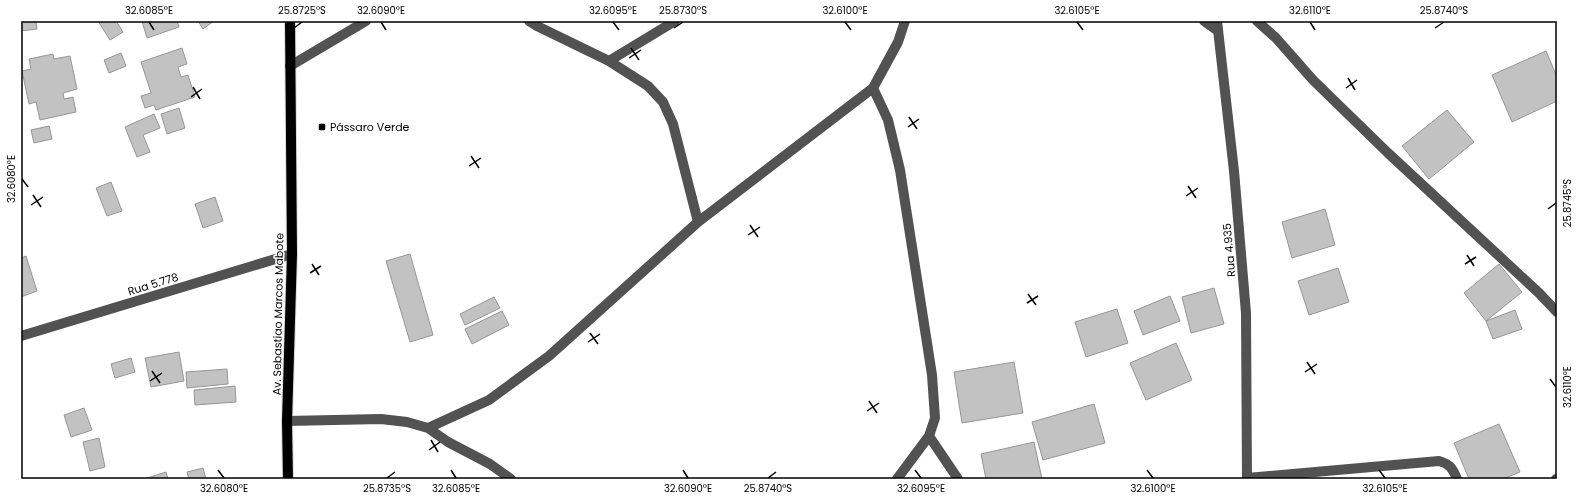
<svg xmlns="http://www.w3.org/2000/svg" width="1578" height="500" font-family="Poppins,sans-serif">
<rect width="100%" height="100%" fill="#fff"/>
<!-- building -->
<path fill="#c2c2c2" stroke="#969696" d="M 21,21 L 36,21 L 37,29 L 21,31 Z
M 98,21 L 116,21 L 123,32 L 110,40 Z
M 142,21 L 177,21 L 179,27 L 147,38 Z
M 198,21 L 214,21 L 203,29 Z
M 182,48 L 187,64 L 178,67 L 181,77 L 188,75 L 195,97 L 156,110 L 154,105 L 145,108 L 141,96 L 151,93 L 141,62 Z
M 1546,51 L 1557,77 L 1557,101 L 1512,122 L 1492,75 Z
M 121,53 L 126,66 L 109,73 L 104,60 Z
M 53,54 L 54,59 L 70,56 L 77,89 L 63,93 L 64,99 L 73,97 L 76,112 L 40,120 L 36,102 L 29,104 L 22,71 L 31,69 L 29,59 Z
M 179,108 L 185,128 L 167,134 L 161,114 Z
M 1447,110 L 1474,142 L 1429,179 L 1402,146 Z
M 154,114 L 160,128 L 143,135 L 150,152 L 137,157 L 125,127 Z
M 49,126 L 52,139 L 34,143 L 31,130 Z
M 111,182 L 122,211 L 107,216 L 96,188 Z
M 215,197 L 223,221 L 203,228 L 195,204 Z
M 1325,209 L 1335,245 L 1292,258 L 1282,222 Z
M 410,254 L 433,335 L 410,342 L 386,261 Z
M 26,256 L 37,291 L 21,297 L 21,258 Z
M 1499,264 L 1522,292 L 1486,321 L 1464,293 Z
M 1338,268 L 1349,302 L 1309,315 L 1298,281 Z
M 1214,288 L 1224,324 L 1191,333 L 1182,297 Z
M 1170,296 L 1180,321 L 1143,335 L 1134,311 Z
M 494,297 L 500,308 L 465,325 L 460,314 Z
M 1117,309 L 1128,343 L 1086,357 L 1075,322 Z
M 1515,310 L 1522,329 L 1493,339 L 1486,321 Z
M 502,311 L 509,325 L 472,344 L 465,329 Z
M 1176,343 L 1192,380 L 1146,400 L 1130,363 Z
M 179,352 L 184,381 L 151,387 L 145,358 Z
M 131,358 L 135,372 L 115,378 L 111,364 Z
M 1014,362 L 1023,413 L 962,423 L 954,372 Z
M 227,369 L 228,384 L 187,388 L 186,372 Z
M 235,386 L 236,402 L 195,405 L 194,390 Z
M 1094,404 L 1105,443 L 1043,460 L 1032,422 Z
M 84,408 L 92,430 L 71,437 L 64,415 Z
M 1499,424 L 1520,472 L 1503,479 L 1469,479 L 1454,443 Z
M 99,438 L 105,467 L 90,471 L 83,442 Z
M 1034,442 L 1042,479 L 986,479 L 981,454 Z
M 203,468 L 206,479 L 189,479 L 187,472 Z
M 166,472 L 168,479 L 144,479 Z"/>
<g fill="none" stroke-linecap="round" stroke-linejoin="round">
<defs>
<path id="major" d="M 288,479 L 287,421 L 292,254 L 290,21"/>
</defs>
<!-- major casing -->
<use href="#major" stroke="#dbdbdb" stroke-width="12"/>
<!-- minor -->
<path stroke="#525252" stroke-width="10" d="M 529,21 L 537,26 L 609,61 L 648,86 L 663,102 L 673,124 L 698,222
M 1204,21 L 1218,31
M 1217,21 L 1234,171 L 1246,313 L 1247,479
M 1257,21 L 1276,38 L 1313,80 L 1388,153 L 1539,293 L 1557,312
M 609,61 L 675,21
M 290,66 L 366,21
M 873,88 L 888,120 L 900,170 L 932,375 L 935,418 L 929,436 L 897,479
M 21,336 L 292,254
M 287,421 L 381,419 L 407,422 L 428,428 L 448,442 L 490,464 L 511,479
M 428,428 L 489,400 L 549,356 L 698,222 L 873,88 L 898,42 L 905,21
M 929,436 L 958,479
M 1247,478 L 1439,461 C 1450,464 1453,469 1457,479
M 1556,479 L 1557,479"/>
<!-- major -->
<use href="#major" stroke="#000" stroke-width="10"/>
</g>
<!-- ticks -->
<path fill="none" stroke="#000" stroke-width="1.5" d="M 149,22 L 154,30M 381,22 L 386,30M 613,22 L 619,30M 845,22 L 851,30M 1077,22 L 1083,30M 1310,22 L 1315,30M 294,28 L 302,22M 674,28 L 683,22M 1435,28 L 1444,22M 631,48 L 639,60M 629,58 L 641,50M 1348,78 L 1355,90M 193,87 L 200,99M 1346,88 L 1357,80M 191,97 L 202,89M 909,117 L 917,129M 908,127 L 919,119M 471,156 L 479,168M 469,166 L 481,158M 22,179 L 28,187M 1188,186 L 1196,198M 33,195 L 41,207M 1186,196 L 1198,188M 31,205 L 43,197M 1548,209 L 1556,203M 750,225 L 758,237M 748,235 L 760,227M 1467,255 L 1474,266M 312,264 L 319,275M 1465,264 L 1476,257M 310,273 L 321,266M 1028,294 L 1036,305M 1027,303 L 1038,296M 590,333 L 598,344M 588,342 L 600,334M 1307,362 L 1315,374M 152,371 L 160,383M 1305,372 L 1317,364M 1550,379 L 1556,387M 150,381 L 162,373M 869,401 L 877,413M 867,411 L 879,403M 431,440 L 438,452M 429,450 L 440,442M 218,470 L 224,478M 451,470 L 456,478M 683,470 L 688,478M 915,470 L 921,478M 1147,470 L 1153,478M 1379,470 L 1385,478M 387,478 L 395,472M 768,478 L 776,472"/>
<!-- markers -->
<rect fill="#000" stroke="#fff" stroke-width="1.5" x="318" y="123" width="8" height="8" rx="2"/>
<g text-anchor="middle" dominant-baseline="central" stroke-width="3" stroke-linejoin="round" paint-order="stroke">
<!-- poi labels -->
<g font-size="11" fill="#000" stroke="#fff" text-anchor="start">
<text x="330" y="127">Pássaro Verde</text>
</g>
<!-- street labels -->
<g font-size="11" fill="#000" stroke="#fff">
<text transform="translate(1229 250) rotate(-95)">Rua 4.935</text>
<text transform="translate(153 284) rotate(-17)">Rua 5.778</text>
<text transform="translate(278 314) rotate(-89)">Av. Sebastiao Marcos Mabote</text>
</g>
</g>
<!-- border -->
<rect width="1578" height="500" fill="none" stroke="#ffffff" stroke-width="44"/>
<rect x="22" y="22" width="1534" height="456" fill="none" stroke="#000" stroke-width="1.5"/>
<g font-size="10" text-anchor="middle" fill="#000">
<text x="149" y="14">32.6085°E</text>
<text x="302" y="14">25.8725°S</text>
<text x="381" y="14">32.6090°E</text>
<text x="613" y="14">32.6095°E</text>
<text x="683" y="14">25.8730°S</text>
<text x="845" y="14">32.6100°E</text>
<text x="1077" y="14">32.6105°E</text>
<text x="1310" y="14">32.6110°E</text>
<text x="1444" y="14">25.8740°S</text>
<text transform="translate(11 179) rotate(-90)" y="4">32.6080°E</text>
<text transform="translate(1567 203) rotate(-90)" y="4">25.8745°S</text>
<text transform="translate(1567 387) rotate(-90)" y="4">32.6110°E</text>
<text x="224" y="492">32.6080°E</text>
<text x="387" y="492">25.8735°S</text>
<text x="456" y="492">32.6085°E</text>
<text x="688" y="492">32.6090°E</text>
<text x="768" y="492">25.8740°S</text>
<text x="921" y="492">32.6095°E</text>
<text x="1153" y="492">32.6100°E</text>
<text x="1385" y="492">32.6105°E</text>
</g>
</svg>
